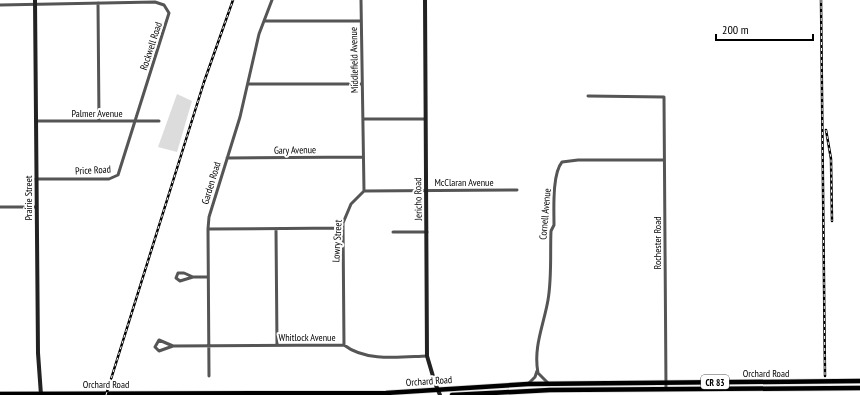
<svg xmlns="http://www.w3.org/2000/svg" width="860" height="395" font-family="'PT Sans Narrow',sans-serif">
<rect width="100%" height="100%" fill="#fff"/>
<!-- green -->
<path fill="#dcdcdc" d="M 177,94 L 192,101 L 177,152 L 158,147 Z"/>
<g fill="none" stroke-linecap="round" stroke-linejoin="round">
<defs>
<path id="primary" d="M 0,394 L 386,393 L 528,384 L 860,381
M 452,395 L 550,390 L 860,388"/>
</defs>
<!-- primary casing -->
<use href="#primary" stroke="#dbdbdb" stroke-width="6"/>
<!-- street -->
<path stroke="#555" stroke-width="3" d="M 98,3 L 99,121
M 0,5 L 155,2 L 164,5 L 169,13 L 118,175 L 109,179 L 36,179
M 264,21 L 361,21
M 248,84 L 362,84
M 588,96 L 664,97 L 666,389
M 363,119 L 425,119
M 36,121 L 159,121
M 227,158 L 363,157
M 364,191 L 517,190
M 0,207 L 36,207
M 208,229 L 343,228
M 276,229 L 277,345
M 393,232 L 427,232
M 193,277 L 184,273 L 178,273 L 176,278 L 180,281 L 193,277 L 208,277
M 344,345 L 343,223 L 351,204 L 364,191 L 361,0
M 173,346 L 159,351 L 155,347 L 159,340 L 173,346 L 344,345 C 366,362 400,357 427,356
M 209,376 L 208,229 L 209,217 L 240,117 L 259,34 L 272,0
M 548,383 L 538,373 C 533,347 544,324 548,300 C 552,277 550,253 551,231 L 554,225 C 554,209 552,174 562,162 L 578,160 L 664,160
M 528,384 L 535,377 L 537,371"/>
<!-- secondary -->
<path stroke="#222" stroke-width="4" d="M 35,0 L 38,353 L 41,395
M 425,0 L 427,356 L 435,383 L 440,395"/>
<!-- primary -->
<use href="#primary" stroke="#000" stroke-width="4.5"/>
<defs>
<path id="rail" d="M 821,0 L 825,376
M 826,130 L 831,159 L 832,221
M 106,395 L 204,82 L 233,0"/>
</defs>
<!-- rail casing -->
<use href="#rail" stroke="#000" stroke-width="2.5"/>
<!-- rail -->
<use href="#rail" stroke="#fff" stroke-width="1" stroke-dasharray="3" stroke-linecap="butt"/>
</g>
<g text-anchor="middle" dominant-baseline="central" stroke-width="4" stroke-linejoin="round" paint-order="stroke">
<!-- shield labels -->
<rect fill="#fff" stroke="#4c4c4c" stroke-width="1" x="701" y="375" width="28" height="14" rx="3"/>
<g font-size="9" font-weight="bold" fill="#000">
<text x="715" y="382">CR 83</text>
</g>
<!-- street labels -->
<g font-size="10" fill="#000" stroke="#fff">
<text transform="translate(151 46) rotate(-72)">Rockwell Road</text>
<text transform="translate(354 60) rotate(-91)">Middlefield Avenue</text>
<text x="97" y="113">Palmer Avenue</text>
<text transform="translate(295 150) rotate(-1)">Gary Avenue</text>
<text transform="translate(93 170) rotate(-3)">Price Road</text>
<text x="464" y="182">McClaran Avenue</text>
<text transform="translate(211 183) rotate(-73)">Garden Road</text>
<text transform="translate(28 198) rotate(-90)">Prairie Street</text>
<text transform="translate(418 199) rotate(-91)">Jericho Road</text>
<text transform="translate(545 214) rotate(-85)">Cornell Avenue</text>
<text transform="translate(337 241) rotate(-87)">Lowry Street</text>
<text transform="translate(657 243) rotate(-90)">Rochester Road</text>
<text x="307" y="337">Whitlock Avenue</text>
<text x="766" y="373">Orchard Road</text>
<text transform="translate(429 381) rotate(-4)">Orchard Road</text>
<text x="106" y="384">Orchard Road</text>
</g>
</g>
<!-- scale -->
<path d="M716 34v6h97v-6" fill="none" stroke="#000000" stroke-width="2"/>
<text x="722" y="34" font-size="12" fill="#000000" stroke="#ffffff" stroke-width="3" paint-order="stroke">200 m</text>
</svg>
